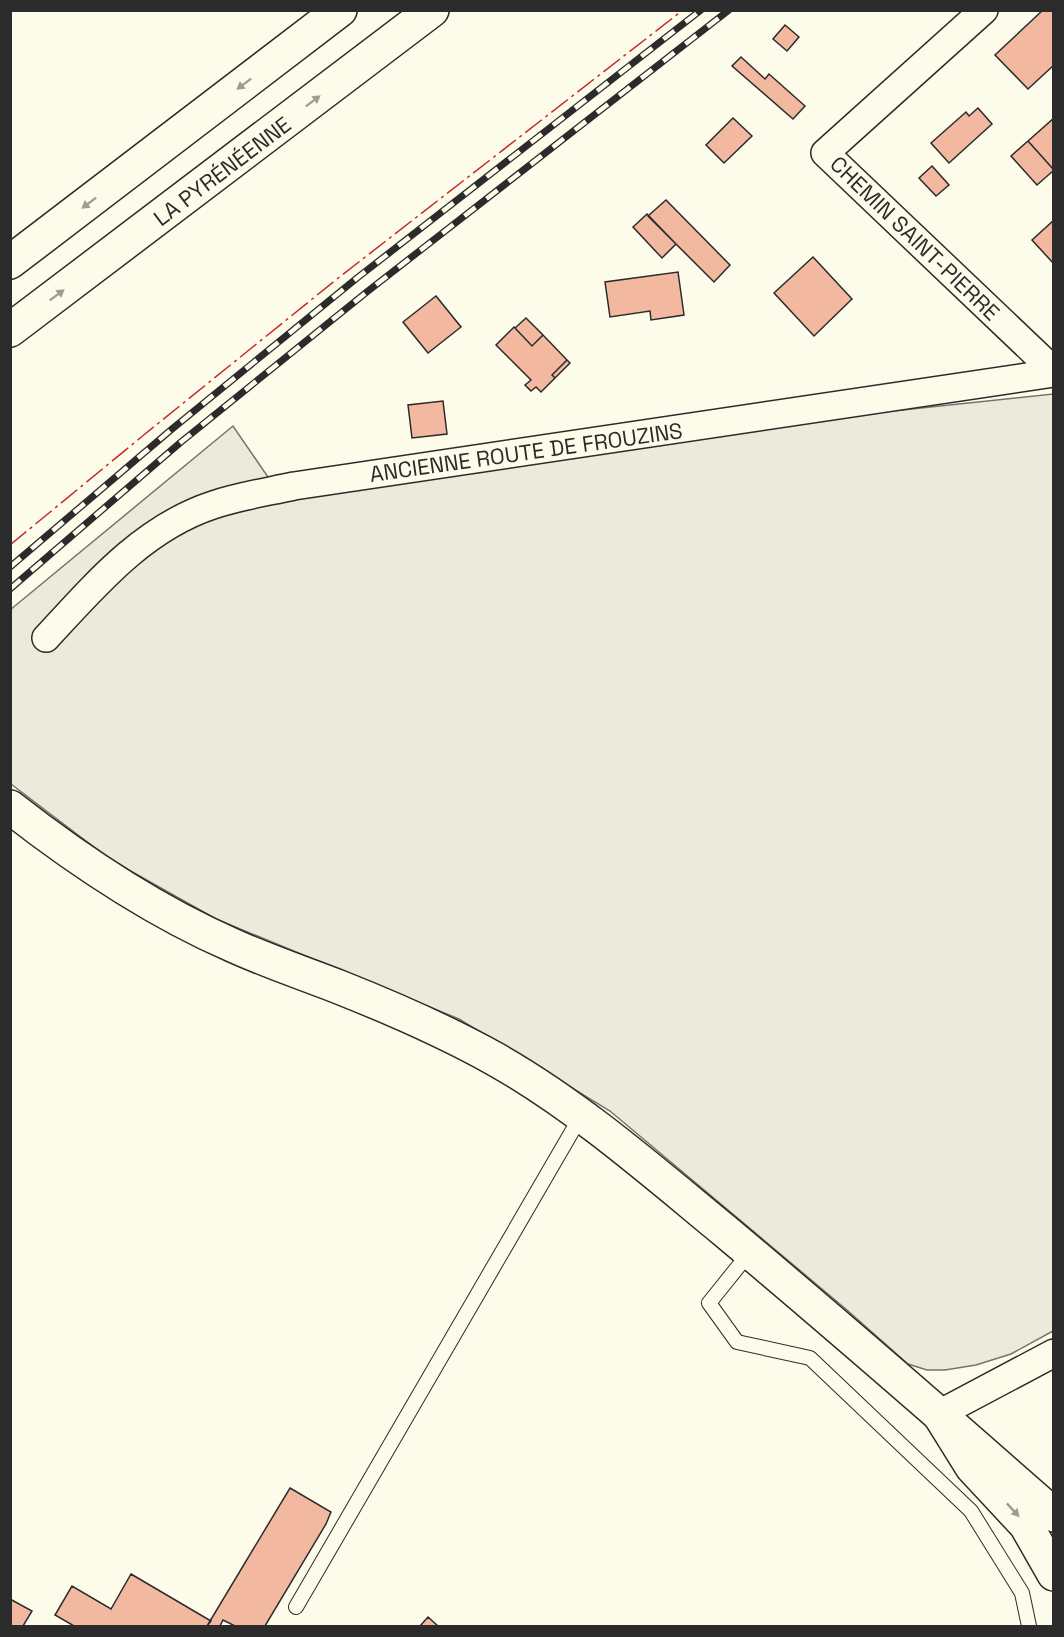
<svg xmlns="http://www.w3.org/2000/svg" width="1064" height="1637" font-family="'Space Grotesk',sans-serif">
<rect width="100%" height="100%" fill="#fdfbea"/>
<!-- green -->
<path fill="#ecebdb" stroke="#74746e" stroke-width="1.5" d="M 1053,394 L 1053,1331 L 1011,1354 L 976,1365 L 945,1370 L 927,1370 L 908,1364 L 847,1310 L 610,1111 L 459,1019 L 216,919 L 111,860 L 11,784 L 10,610 L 233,426 L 283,499 L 836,417 Z"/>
<!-- building -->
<path fill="#f2b8a0" stroke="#2b2b2b" stroke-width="1.5" d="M 1043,10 L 1054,10 L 1054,65 L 1028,89 L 995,55 Z
M 785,25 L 799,37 L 787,51 L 773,39 Z
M 741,57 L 765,79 L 769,74 L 805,106 L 793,119 L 732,66 Z
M 978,108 L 992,124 L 949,163 L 931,143 L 966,112 L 969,116 Z
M 733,118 L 752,136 L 724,163 L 706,145 Z
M 1054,118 L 1054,170 L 1028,141 Z
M 1028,141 L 1054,170 L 1037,185 L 1011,156 Z
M 932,166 L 949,185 L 936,196 L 919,178 Z
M 666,200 L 730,265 L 714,282 L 648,216 Z
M 647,214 L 676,244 L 662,258 L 633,227 Z
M 1054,220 L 1054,264 L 1032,240 Z
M 813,257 L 852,299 L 814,336 L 774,293 Z
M 678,272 L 684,315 L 651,320 L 650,311 L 610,317 L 605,282 Z
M 436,296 L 461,327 L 428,353 L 403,322 Z
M 526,318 L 543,335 L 532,346 L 515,328 Z
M 514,327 L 532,346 L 543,335 L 567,360 L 552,375 L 555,378 L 541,392 L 536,387 L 531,391 L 525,385 L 531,380 L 496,345 Z
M 567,360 L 570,363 L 555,378 L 552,375 Z
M 443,401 L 447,434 L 412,438 L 408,405 Z
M 290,1488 L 331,1512 L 326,1524 L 265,1626 L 235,1626 L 223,1620 L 220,1626 L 207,1626 Z
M 131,1574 L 211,1621 L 207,1626 L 74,1626 L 55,1615 L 72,1586 L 111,1609 Z
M 10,1599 L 32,1611 L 23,1626 L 10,1626 Z
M 428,1617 L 438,1626 L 420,1626 Z"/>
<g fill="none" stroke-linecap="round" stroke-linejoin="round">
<defs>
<path id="lane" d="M 750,1252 L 709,1303 L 737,1342 L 810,1358 L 971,1511 L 1022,1593 L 1029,1626
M 296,1607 L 581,1116"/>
<path id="street" d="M 984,10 L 825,153 L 1054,371
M 46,638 C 95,585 143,528 213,505 C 239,496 267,492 294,486 L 1054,373
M 939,1414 L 1054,1353"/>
<path id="secondary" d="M 10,807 C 79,861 152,910 232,945 C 267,961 303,973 339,987 C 392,1008 445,1031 495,1059 C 578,1106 652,1171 725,1231 C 836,1324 945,1419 1054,1515"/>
<path id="primary" d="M 939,1414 L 972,1467 L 1026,1525 L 1054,1574"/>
<path id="highway" d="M 10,262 L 340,10
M 10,330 L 432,10"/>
</defs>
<!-- lane casing -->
<use href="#lane" stroke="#2b2b2b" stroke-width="16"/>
<!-- street casing -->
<use href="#street" stroke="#2b2b2b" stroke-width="30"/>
<!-- secondary casing -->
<use href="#secondary" stroke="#2b2b2b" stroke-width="36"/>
<!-- primary casing -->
<use href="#primary" stroke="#2b2b2b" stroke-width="36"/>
<!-- highway casing -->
<use href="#highway" stroke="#2b2b2b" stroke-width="36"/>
<!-- lane -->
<use href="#lane" stroke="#fdfbea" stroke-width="14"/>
<!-- street -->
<use href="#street" stroke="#fdfbea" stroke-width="27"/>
<!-- secondary -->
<use href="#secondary" stroke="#fdfbea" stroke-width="33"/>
<!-- primary -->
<use href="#primary" stroke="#fdfbea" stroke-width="33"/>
<!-- highway -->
<use href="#highway" stroke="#fdfbea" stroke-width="33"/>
<defs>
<path id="rail" d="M 10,567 L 172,429 L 357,278 L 701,10
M 10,589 L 181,442 L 368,291 L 729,10"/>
</defs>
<!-- rail casing -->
<use href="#rail" stroke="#2b2b2b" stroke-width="7"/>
<!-- rail -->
<use href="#rail" stroke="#fdfbea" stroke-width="4.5" stroke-dasharray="14" stroke-linecap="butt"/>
<!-- power -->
<path stroke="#c62828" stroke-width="1.5" stroke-dasharray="21 4.5 3 4.5" stroke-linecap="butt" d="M 10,545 L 145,434 L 337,279 L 683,10"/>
</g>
<!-- one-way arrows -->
<defs><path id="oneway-solid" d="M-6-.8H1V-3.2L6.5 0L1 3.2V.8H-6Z" transform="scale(1.5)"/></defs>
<g fill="#9e9d94">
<use href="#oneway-solid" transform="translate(244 84) rotate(143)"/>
<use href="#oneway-solid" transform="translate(313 101) rotate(-37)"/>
<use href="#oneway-solid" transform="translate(89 203) rotate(143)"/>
<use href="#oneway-solid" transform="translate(57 295) rotate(-37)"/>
<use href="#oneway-solid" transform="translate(1013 1510) rotate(47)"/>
</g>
<g text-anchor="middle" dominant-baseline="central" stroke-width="4.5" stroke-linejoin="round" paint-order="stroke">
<!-- street labels -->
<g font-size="22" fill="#2b2b2b" stroke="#fdfbea">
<text transform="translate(222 171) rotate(-37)">LA PYRÉNÉENNE</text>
<text transform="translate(915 238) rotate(44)">CHEMIN SAINT-PIERRE</text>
<text transform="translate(526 452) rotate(-8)">ANCIENNE ROUTE DE FROUZINS</text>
</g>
</g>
<!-- border -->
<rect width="1064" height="1637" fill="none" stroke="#2b2b2b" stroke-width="24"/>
</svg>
